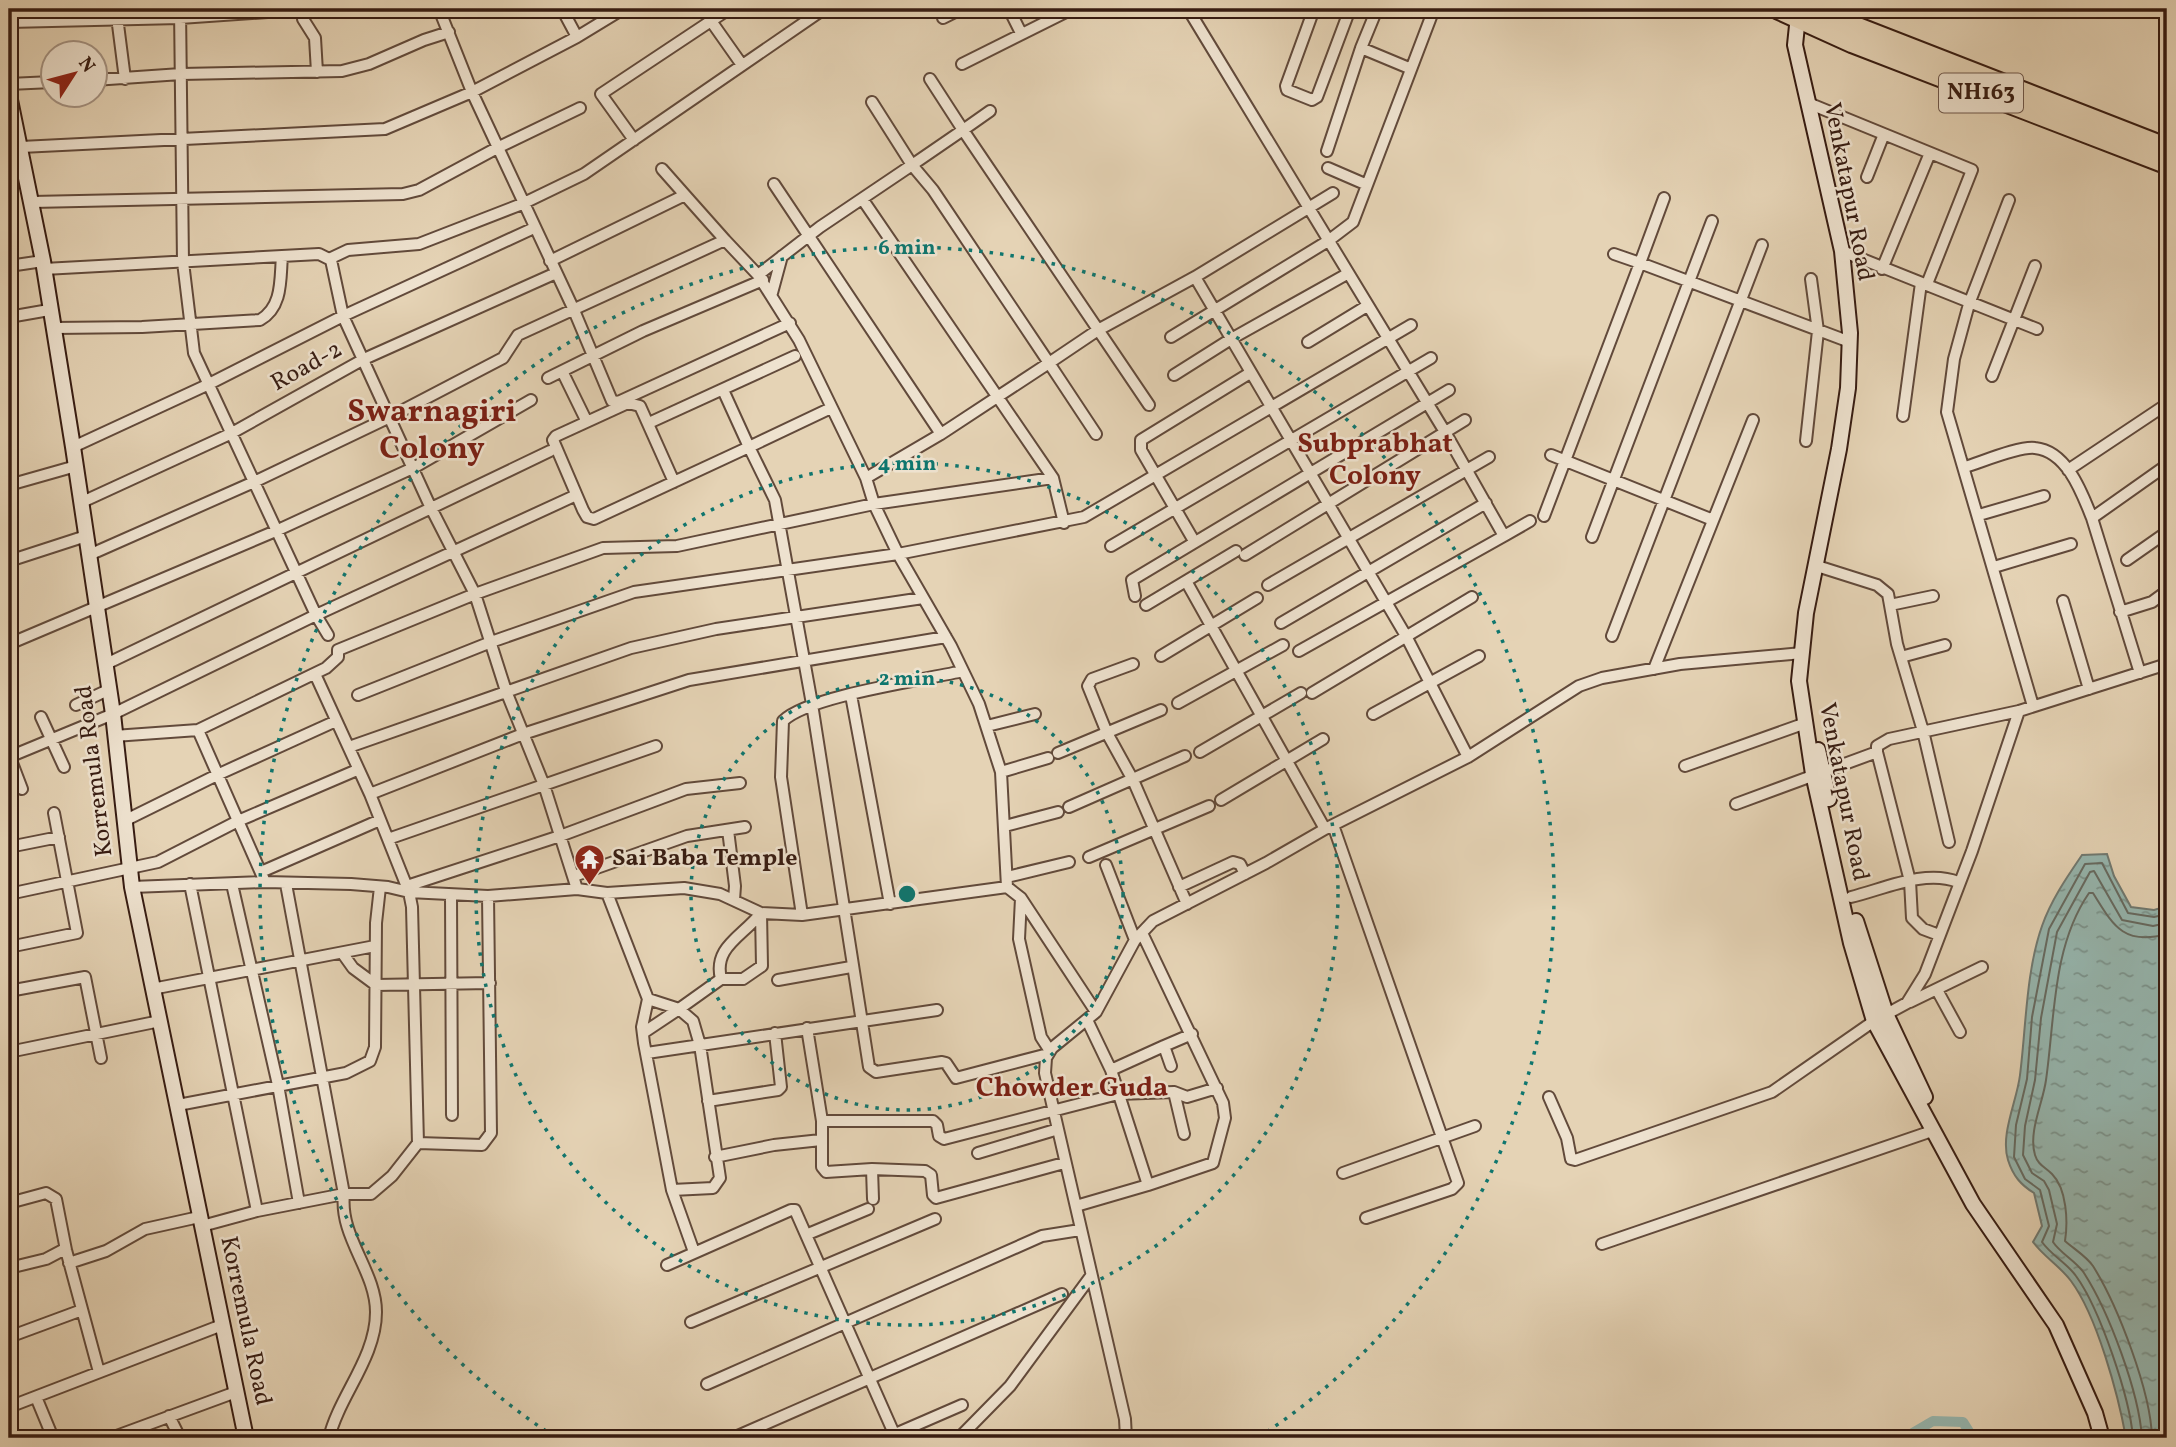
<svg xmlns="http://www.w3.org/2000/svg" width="2176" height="1447" font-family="Vollkorn,serif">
<defs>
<pattern id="water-ripples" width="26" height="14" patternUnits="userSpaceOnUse" patternTransform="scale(1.75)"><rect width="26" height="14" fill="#96b7b0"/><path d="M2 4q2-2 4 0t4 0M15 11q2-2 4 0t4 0" fill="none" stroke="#7b948e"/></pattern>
</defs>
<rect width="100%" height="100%" fill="#e5d3b5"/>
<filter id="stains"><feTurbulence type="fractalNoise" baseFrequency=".00286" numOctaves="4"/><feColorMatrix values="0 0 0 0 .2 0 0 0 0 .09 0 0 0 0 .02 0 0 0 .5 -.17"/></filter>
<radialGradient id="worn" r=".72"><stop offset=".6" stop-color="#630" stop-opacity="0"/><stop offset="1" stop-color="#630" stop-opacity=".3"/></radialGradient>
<!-- water -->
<path fill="url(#water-ripples)" stroke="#707971" stroke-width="2" d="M 2107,854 L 2114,876 L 2131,907 L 2154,910 L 2167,906 L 2167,1022 L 2164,1025 L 2167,1053 L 2167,1438 L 2126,1438 C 2118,1394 2097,1316 2071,1281 C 2060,1266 2044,1257 2033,1242 L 2042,1226 L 2034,1193 C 2021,1185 2013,1176 2008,1160 C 2000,1134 2017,1101 2020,1075 C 2026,1028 2026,971 2042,926 C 2051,900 2067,877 2082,855 Z"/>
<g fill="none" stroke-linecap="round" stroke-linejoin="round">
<!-- shore -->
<path stroke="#666a61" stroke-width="2" d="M 2133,1438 C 2130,1398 2100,1309 2076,1276 C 2067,1263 2052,1256 2042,1242 L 2049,1226 L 2040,1190 L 2025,1179 L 2014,1157 L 2016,1125 L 2027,1079 L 2032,1017 L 2049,929 L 2085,864 L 2102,863 L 2128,913 L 2154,917 L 2167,914
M 2142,1438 C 2139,1392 2109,1312 2084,1273 C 2076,1261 2061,1254 2053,1242 L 2057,1224 L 2049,1190 L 2044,1181 L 2032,1173 L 2023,1155 L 2025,1126 L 2035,1080 L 2041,1018 L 2057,932 L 2090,872 L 2094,871 L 2122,920 L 2153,926 L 2167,923
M 2152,1438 C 2151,1392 2118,1306 2093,1266 C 2086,1256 2074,1249 2065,1241 C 2068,1222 2067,1189 2052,1174 C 2045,1167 2038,1165 2035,1155 C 2028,1132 2043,1103 2046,1080 C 2055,1018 2052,947 2089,893 L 2093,893 C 2113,925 2123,946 2167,934"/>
<!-- canal -->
<path stroke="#96b7b0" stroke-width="10" d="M 1904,1438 L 1933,1421 L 1963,1422 L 1973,1438"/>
<defs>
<path id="street" d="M 116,9 L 125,79
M 180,9 L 183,262 L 194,353 L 316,615 L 328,635
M 304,9 L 303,19 L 315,38 L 317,72
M 439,9 L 472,92 L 573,308 L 612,401 L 618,402 L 790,323
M 1009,9 L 1021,33
M 1188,9 L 1445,432 L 1504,536 L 1299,651
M 1314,9 L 1286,86 L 1287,90 L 1312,100 L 1317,97 L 1350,9
M 943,18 L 961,9
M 711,21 L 742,65
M 9,22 L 180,18 L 310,9
M 577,37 L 623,9
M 1361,48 L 1409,68
M 962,64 L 1072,9
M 930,79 L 963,130 L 990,111
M 94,80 L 181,74 L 342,71 L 369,64 L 424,40 L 449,32
M 9,84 L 52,82
M 872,102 L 912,165 L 963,130 L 1149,405
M 1808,103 L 1972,170 L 1927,284
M 634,140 L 601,94 L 729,9
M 21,147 L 385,129 L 472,92 L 577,37 L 562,9
M 1327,151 L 1361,48 L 1377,9
M 1328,168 L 1365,184
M 662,169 L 685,195
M 1867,177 L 1884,134
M 774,184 L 941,434
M 863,200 L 1053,478 L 1064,523
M 2009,200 L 1969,304 L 1954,359 L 1947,412 L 2033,706
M 32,202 L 403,194 L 419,190 L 497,148 L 580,108
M 1842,251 L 2037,329
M 1614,254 L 1640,263 L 1664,198
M 329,259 L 348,250 L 419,244 L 522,204 L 584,174 L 824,9
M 550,261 L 685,195 L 725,240
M 9,266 L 43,261
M 44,269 L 319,254 L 331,260 L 343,316 L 430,506 L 475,594 L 506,691 L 544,785 L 577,889
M 1882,269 L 1930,153
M 758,275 L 799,340 L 866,478 L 874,504 L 898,554 L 951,646 L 979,704 L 1001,772 L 1007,887
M 1195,277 L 1406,636 L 1468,757
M 772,293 L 782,256
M 9,317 L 49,310
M 54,328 L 142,327 L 260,320 C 283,307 280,279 282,256
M 1171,337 L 1328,241 L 1353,222 L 1434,9
M 1308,342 L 1367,306
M 562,371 L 585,418
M 1174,375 L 1231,339 L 1347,274
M 1992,376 L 2035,266
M 548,378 L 643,331 L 763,280
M 723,390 L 749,447 L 831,408
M 1903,416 L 1921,283
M 651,422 L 795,356
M 1806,441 L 1818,331 L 1811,279
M 73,447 L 207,385 L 343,316 L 534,228
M 1551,455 L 1713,520
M 1965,467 C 1982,462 2019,446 2035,448 C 2067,451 2082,493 2092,518
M 2068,470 L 2167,404
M 866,478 L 941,434 L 1049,363 L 1096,434
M 674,482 L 640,406 L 628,403 L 556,436 L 553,440 L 583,510 L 587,517 L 594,519 L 749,447 L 775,500 L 812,704 L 869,1067 L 876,1072 L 942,1062 L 946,1063 L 956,1078 L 1048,1054
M 9,485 L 76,466
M 80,503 L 230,434 L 364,359 L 556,273
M 1979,515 L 2044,496
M 1544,516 L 1640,263 L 1850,342
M 1504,536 L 1530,521
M 1592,537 L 1712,221
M 1194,541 L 1141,450 L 1141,440 L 1250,373
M 1111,546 L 1431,358
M 89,555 L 254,482 L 390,417 L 503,358 L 518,335 L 725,240 L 758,275 L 820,227 L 912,165 L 933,190 L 1049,363 L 1098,330 L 1195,277 L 1333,193
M 1245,555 L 1465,420
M 2127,560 L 2167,532
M 9,561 L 86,536
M 1817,566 L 1877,585 L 1888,594 L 1897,644 L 1923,731 L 1949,842
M 1994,567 L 2071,544
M 1186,581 L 1325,829
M 1268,585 L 1489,457
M 1135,596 L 1132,580 L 1449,390
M 2063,601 L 2089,689
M 1146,605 L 1236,551
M 1890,605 L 1933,596
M 2120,612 L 2152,602 L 2167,591
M 1281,623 L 1486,503
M 1612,636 L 1762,245
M 9,644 L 278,530 L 415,467 L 531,400
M 1161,656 L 1257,598
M 1901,657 L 1945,645
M 1133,664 L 1092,679 L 1088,686 L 1107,733 L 1133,780 L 1187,904
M 104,665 L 550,451
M 1654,669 L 1753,420
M 2140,673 L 2092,518 L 2167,465
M 315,674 L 370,794 L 409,892 L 412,907 L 418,1143
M 1312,693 L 1472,597
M 358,695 L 491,642 L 634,592 L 898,554 L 1084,517 L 1411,325
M 851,695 L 890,904
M 1178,703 L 1283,645
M 76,705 L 108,690
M 1373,714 L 1479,656
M 41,717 L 64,767
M 987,726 L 1035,714
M 114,736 L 198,730
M 349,747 L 631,648 L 716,629 L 923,598
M 1200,752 L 1301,693
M 1877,752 L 1910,881 L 1912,918 L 1923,929 L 1939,935
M 1058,753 L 1161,710
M 9,755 L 22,789
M 9,757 L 113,714 L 316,615 L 572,497
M 1685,766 L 1803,724
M 1001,772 L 1048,758
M 370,794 L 523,734 L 689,680 L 946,637
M 1221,800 L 1323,739
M 1736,804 L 1877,752 L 1877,746 L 1889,739 L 2019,711 L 2167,664
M 1069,807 L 1185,756
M 126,820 L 217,775 L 336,721
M 1333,825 L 1458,1183 L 1452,1189 L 1366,1218
M 1005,826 L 1058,812
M 728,830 L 735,886 L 734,900
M 388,839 L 656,746
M 9,847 L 59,837
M 1089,857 L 1209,806
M 1106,865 L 1135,940
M 261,872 L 380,820
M 574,876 L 687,836 L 745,827
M 1007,877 L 1069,862
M 265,882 L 198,730 L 326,668 L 338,657 L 338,650 L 475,594 L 603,548 L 677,546 L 874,504 L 1053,478
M 190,884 L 257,1211
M 232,884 L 278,1085 L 299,1203
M 407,886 L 560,836 L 686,789 L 740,783
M 132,887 L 265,882 L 351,884 L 388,887 L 409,892 L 488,896 L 577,889 L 607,893 L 684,888 L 720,894 L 761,913 L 802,915 L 1007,887 L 1021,898 L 1096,1012
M 1179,887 L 1233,862 L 1240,864 L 1245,874
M 607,893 L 648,999 L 642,1027 L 644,1043 L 672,1190 L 713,1188 L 720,1178 L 700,1045 L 693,1021 L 679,1009 L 643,1033
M 9,894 L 158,862 L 238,821 L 357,770
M 451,895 L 452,1115
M 1851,897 C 1884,889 1925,869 1958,882
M 1021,898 L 1019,939 L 1041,1037 L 1050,1051
M 761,913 L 762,966 L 743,979 L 721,979 C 713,947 742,937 761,913 Z
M 802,915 L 781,777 L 783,721 C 808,696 923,680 963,671
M 9,947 L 77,933 L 54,813
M 343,954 L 353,968 L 376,985 L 490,983
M 778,980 L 851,967
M 152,989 L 375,946
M 1937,990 L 1960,1032
M 9,991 L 85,977 L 101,1058
M 648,999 L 679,1009 L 721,979
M 1910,1002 L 1982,967
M 1087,1020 L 1111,1070 L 1148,1185 L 1213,1163 L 1225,1118 L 1223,1103 L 1142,933
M 807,1028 L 822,1121 L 822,1167 L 826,1172 L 872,1169 L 925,1171 L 931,1175 L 933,1195 L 936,1198 L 1064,1163
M 9,1052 L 160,1021
M 647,1053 L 937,1010
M 1171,1066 L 1164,1046 L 1192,1034
M 1111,1070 L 1164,1046
M 1174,1092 L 1184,1134
M 1549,1097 L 1567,1138 L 1571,1159 L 1575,1160 L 1772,1092 L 1874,1021 L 1907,1003 L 1925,974 L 1972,851 L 2019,711
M 708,1101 L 778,1090 L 781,1087 L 775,1033
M 178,1105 L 346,1073 L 370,1061 L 375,1047 L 376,923 L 380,887
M 822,1121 L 933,1121 L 937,1125 L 939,1136 L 944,1139 L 1118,1094 L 1174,1092 L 1187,1097 L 1217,1088
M 978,1153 L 1055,1130
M 715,1157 L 774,1145 L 821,1140
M 872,1169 L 873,1199
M 1343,1173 L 1475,1126
M 672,1190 L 694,1252
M 9,1203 L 46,1193 L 56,1199 L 66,1250 L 99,1372
M 1076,1206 L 1148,1185
M 202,1226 L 257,1211 L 344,1194 L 286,884
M 808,1234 L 868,1209
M 1602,1244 L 1932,1131
M 69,1263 L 106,1251 L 145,1229 L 199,1217
M 667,1265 L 791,1210 L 795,1210 L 896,1438
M 9,1268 L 46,1259 L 65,1249
M 691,1322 L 935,1219
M 9,1337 L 82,1310
M 707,1384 L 1042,1236 L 1080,1230
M 36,1397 L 53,1438
M 9,1407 L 222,1325
M 169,1416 L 180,1438
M 111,1438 L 236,1392
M 329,1438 C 339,1396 376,1358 376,1312 C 376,1271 339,1237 344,1194 L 371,1194 L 392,1176 L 418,1143 L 482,1145 L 491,1133 L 488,896
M 733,1438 L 1062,1294
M 886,1438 L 962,1405
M 959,1438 L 1010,1386 L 1091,1276
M 1126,1438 L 1125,1419 L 1045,1073 L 1046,1058 L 1052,1048 L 1096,1012 L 1135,940 L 1153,921 L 1266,863 L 1325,829 L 1468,757 L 1579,686 L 1602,678 L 1680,664 L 1802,653"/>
<path id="secondary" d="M 1798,16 L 1795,45 L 1842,251 L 1850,333 L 1848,388 L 1839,449 L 1806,613 L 1799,681 L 1813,774 L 1851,943 L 1874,1021 L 1973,1204 L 2056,1325 L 2095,1413 L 2102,1438
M 9,95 L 43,261 L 73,447 L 113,714 L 132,887 L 246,1438
M 1818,750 L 1829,799
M 1856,921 L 1886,1014 L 1925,1097"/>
<path id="highway" d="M 1778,9 L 1853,43 L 2167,164
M 1813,10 L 2167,148"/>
</defs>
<!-- street casing -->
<use href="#street" stroke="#624a3b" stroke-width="14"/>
<!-- secondary casing -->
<use href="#secondary" stroke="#371c12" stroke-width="18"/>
<!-- highway casing -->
<use href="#highway" stroke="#371c12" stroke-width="23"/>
<!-- street -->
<use href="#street" stroke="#eee2cf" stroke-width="10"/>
<!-- secondary -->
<use href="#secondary" stroke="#eee2cf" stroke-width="14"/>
<!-- highway -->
<use href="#highway" stroke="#e5d3b5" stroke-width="19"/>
</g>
<!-- distance rings -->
<g fill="none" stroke="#0f766e" stroke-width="3.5" stroke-dasharray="3.5 7">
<circle cx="907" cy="894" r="216"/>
<circle cx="907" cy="894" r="431"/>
<path d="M555 1437A647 647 0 1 1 1259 1437"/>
</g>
<!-- icons -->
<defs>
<symbol id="temple-pin" viewBox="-11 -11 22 30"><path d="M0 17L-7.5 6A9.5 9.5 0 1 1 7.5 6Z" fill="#8f2418" stroke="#eee2cf"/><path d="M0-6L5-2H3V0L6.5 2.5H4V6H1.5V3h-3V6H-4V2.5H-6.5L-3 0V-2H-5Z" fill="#fff"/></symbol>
</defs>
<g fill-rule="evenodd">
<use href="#temple-pin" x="572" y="842" width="35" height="47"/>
</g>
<g text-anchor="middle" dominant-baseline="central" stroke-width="5" stroke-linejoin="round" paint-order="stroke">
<!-- shield labels -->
<rect fill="#eee2cf" stroke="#6e574b" stroke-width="2" x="1939" y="73.5" width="84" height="39" rx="5"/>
<g font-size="23" font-weight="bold" fill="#371c12">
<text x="1981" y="93">NH163</text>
</g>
<!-- street labels -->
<g font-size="24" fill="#371c12" stroke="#eee2cf">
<text transform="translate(1848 192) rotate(79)">Venkatapur Road</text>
<text transform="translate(307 367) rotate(-29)">Road-2</text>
<text transform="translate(95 771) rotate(-97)">Korremula Road</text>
<text transform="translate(1843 792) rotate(79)">Venkatapur Road</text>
<text transform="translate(245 1321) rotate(78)">Korremula Road</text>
</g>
<!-- poi labels -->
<g font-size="24" font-weight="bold" fill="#371c12" stroke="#eee2cf" text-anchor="start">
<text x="612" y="859">Sai Baba Temple</text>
</g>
<!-- quarter labels -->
<g font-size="28" font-weight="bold" fill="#7a1f14" stroke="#eee2cf">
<text x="1375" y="444">Subprabhat<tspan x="1375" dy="32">Colony</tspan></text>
<text x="1072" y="1088">Chowder Guda</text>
</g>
<!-- district labels -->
<g font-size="32" font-weight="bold" fill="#7a1f14" stroke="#eee2cf">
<text x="432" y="413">Swarnagiri<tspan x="432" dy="37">Colony</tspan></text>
</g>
</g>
<circle cx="907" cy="894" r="10" fill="#0f766e" stroke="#eee2cf" stroke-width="3.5"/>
<g font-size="21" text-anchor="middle" font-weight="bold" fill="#0f766e" stroke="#eee2cf" stroke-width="5" stroke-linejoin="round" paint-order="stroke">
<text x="907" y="254">6 min</text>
<text x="907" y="470">4 min</text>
<text x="907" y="685">2 min</text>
</g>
<!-- margin -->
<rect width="2176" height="1447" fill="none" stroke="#e5d3b5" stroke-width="35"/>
<rect x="10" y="10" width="2155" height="1426" fill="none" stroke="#371c12" stroke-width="3.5"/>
<rect x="18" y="18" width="2141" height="1412" fill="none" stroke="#371c12" stroke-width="2"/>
<!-- north arrow -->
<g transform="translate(74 74) rotate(54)"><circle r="33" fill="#eee2cf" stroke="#a59383" stroke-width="2"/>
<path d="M0-5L12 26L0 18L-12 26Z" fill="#8f2418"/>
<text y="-10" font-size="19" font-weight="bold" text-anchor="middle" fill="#371c12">N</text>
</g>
<rect width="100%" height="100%" filter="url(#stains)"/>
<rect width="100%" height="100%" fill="url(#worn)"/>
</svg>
